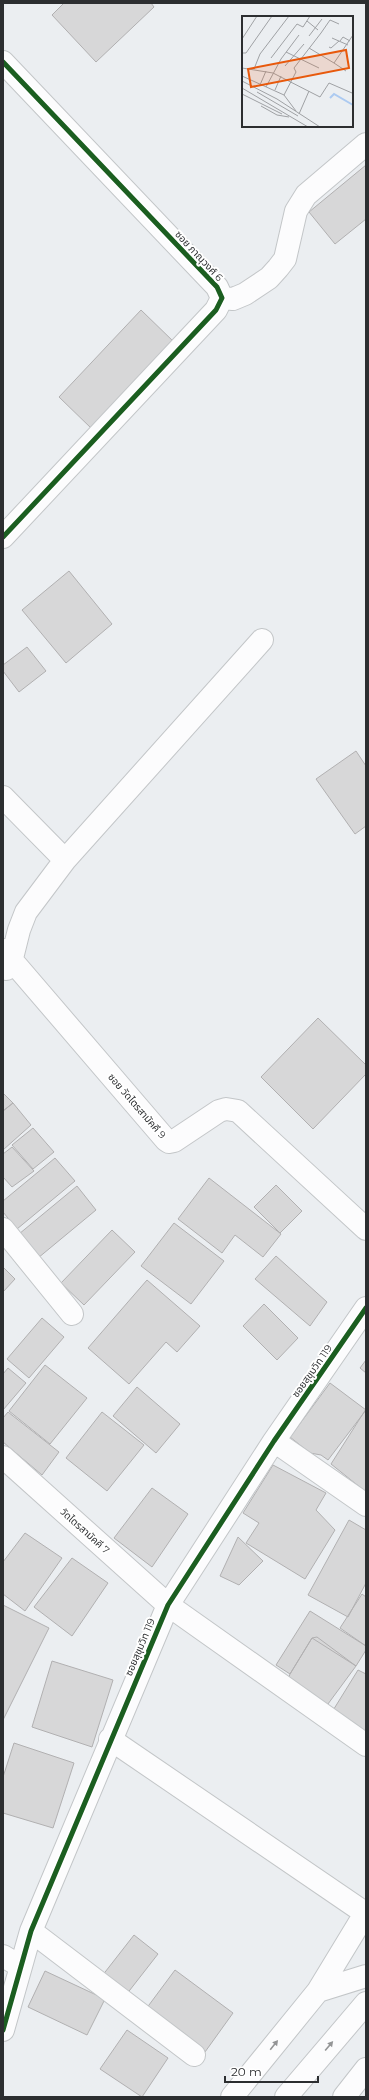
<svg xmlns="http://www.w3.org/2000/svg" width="369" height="2100" font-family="Montserrat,'Noto Sans Thai',sans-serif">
<rect width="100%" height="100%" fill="#ebeef1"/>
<!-- building -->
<path fill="#d7d7d8" stroke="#b1b0b1" d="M 64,3 L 151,3 L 154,7 L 96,62 L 52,15 Z
M 366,165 L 366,219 L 335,244 L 309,212 Z
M 141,310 L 175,343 L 92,429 L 59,397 Z
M 69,571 L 112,624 L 66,663 L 22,610 Z
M 27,647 L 46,671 L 19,692 L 3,671 L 3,665 Z
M 356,751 L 366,766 L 366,826 L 355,834 L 316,779 Z
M 318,1018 L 366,1065 L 366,1074 L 313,1129 L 261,1077 Z
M 3,1093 L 13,1103 L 3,1111 Z
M 13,1103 L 31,1125 L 3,1150 L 3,1111 Z
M 33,1128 L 54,1152 L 33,1169 L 12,1145 Z
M 12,1147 L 34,1171 L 12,1187 L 3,1177 L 3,1154 Z
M 55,1158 L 75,1181 L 17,1229 L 3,1212 L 3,1201 Z
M 209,1178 L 281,1234 L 263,1257 L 235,1235 L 222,1253 L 178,1219 Z
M 276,1185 L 302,1211 L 280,1233 L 254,1207 Z
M 77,1186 L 96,1210 L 38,1258 L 19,1234 Z
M 174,1223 L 224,1261 L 191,1304 L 141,1266 Z
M 112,1230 L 135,1252 L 84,1305 L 61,1283 Z
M 276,1256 L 327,1302 L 310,1326 L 255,1279 Z
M 3,1267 L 15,1279 L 3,1292 Z
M 147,1280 L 200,1326 L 177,1352 L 166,1342 L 129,1384 L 88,1348 Z
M 264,1304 L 298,1338 L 277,1360 L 243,1326 Z
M 42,1318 L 64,1337 L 29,1378 L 7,1359 Z
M 366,1360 L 366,1373 L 360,1368 Z
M 45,1365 L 87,1398 L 50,1444 L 9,1411 Z
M 8,1368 L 26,1383 L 3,1410 L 3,1374 Z
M 330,1383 L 366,1410 L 328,1460 L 321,1455 L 310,1453 L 290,1437 Z
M 137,1387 L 180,1424 L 156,1453 L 113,1416 Z
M 366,1409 L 366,1492 L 331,1464 Z
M 8,1412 L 59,1452 L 42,1475 L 3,1442 L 3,1418 Z
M 102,1412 L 144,1445 L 107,1491 L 66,1458 Z
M 273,1465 L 326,1493 L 316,1510 L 335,1530 L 305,1579 L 246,1543 L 259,1523 L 243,1513 Z
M 152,1488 L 188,1514 L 152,1567 L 114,1538 Z
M 349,1520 L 366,1530 L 366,1583 L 348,1617 L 308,1595 Z
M 25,1533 L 62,1558 L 25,1611 L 3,1594 L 3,1562 Z
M 238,1537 L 263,1561 L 239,1585 L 220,1576 Z
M 72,1558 L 108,1583 L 72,1636 L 34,1607 Z
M 362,1594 L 366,1597 L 366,1646 L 340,1628 Z
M 3,1605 L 49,1628 L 3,1720 Z
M 310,1611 L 366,1646 L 366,1650 L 356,1666 L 312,1638 L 290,1674 L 276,1665 Z
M 317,1637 L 356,1666 L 325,1708 L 287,1682 L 290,1674 L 312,1638 Z
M 52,1661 L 113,1680 L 92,1747 L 32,1727 Z
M 358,1670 L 366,1674 L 366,1733 L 332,1712 Z
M 14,1743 L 74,1763 L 53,1828 L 3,1813 L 3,1777 Z
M 134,1935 L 158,1954 L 126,1995 L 102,1976 Z
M 175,1970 L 233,2013 L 205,2052 L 146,2009 Z
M 45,1971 L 105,1999 L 87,2035 L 28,2007 Z
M 127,2030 L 168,2058 L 142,2097 L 100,2069 Z"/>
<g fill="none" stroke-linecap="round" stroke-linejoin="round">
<defs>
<path id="minor" d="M 3,62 L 217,287 L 222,298 L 216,310 L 3,537
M 222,298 L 233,299 L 245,294 L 269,278 L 278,268 L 285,259 L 296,211 L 306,195 L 366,144
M 3,797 L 65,860
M 3,950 L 166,1140 L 169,1142 L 174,1141 L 219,1111 L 226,1109 L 238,1111 L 366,1229
M 6,969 L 11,962 L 19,930 L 26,912 L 65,860 L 262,640
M 3,1229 L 72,1314
M 274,1441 L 366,1505
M 3,1457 L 168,1605 L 366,1745
M 110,1739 L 365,1913
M 31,1931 L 194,2055
M 3,1956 L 20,1966
M 318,1991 L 366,1976
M 3,2030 L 31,1931 L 168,1605 L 274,1441 L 366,1308
M 232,2097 L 318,1991 L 366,1912"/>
<path id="highway" d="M 286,2097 L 366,2003
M 344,2097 L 366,2069"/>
</defs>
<!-- minor casing -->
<use href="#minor" stroke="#c3c6c8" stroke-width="24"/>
<!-- highway casing -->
<use href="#highway" stroke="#c3c6c8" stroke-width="24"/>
<!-- minor -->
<use href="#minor" stroke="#fcfcfd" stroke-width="22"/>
<!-- highway -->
<use href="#highway" stroke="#fcfcfd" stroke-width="22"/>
<defs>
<path id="cycleway" d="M 3,62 L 217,287 L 222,298 L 216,310 L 3,537
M 3,2030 L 31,1931 L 168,1605 L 274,1441 L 366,1308"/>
</defs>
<!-- cycleway casing -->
<use href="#cycleway" stroke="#fff" stroke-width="8"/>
<!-- cycleway -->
<use href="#cycleway" stroke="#1b5e20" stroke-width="5"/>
</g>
<!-- one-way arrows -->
<defs><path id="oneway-solid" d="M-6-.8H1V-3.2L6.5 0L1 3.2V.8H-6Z"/></defs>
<g fill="#949596">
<use href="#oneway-solid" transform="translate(274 2045) rotate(-51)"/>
<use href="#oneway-solid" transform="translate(329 2046) rotate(-50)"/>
</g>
<g text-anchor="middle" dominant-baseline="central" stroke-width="4" stroke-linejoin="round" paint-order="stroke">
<!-- street labels -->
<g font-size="10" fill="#2c2e30" stroke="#fff">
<text transform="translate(199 256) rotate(47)">ซอย ภาณุวงศ์ 6</text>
<text transform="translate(137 1106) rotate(49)">ซอย วัดไตรสามัคคี 9</text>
<text transform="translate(312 1371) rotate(-55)">ซอยสุขุมวิท 119</text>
<text transform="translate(85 1531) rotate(42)">วัดไตรสามัคคี 7</text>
<text transform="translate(140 1647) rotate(-67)">ซอยสุขุมวิท 119</text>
</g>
</g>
<!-- overview -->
<g transform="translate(242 16)">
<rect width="111" height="111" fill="#ebeef1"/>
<path fill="none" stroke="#accaf1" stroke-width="2" d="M 88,82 L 92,78 L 111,89"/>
<path fill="none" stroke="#9fa1a4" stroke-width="1" d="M 65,5 L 76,14M 67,20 L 80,3M 90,22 L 106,29M 0,23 L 15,0M 98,25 L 101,21 L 108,25M 87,31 L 89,32 L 97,25M 67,32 L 92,47 L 111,19M 44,36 L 77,52M 0,37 L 4,37 L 30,0M 29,42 L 55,8 L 61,11 L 68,0M 92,47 L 104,55M 43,50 L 62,28M 0,52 L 31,57 L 78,81 L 87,67 L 110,77 L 111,75M 12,53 L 18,38 L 47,0M 0,60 L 42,79 L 54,95M 0,65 L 35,83 L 78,111M 18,69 L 24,55M 24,71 L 39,43 L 57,19M 0,72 L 66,111M 33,74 L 39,60M 15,76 L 56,100M 0,78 L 40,98M 42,79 L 54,56 L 52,52 L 79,17 L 88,4 L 97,8M 19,90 L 35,99 L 47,101M 57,98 L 67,75"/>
<path fill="#e8590c" fill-opacity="0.15" stroke="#e8590c" stroke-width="2" d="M 104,34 L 107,52 L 9,71 L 6,53 Z"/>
<rect width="111" height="111" fill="none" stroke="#2c2e30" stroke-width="2"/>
</g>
<!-- border -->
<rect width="369" height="2100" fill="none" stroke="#2c2e30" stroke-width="8"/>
<!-- scale -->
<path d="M225 2076v6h93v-6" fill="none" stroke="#2c2e30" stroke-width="2"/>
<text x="231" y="2076" font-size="12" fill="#2c2e30" stroke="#ffffff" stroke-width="3" paint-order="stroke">20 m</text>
</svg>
